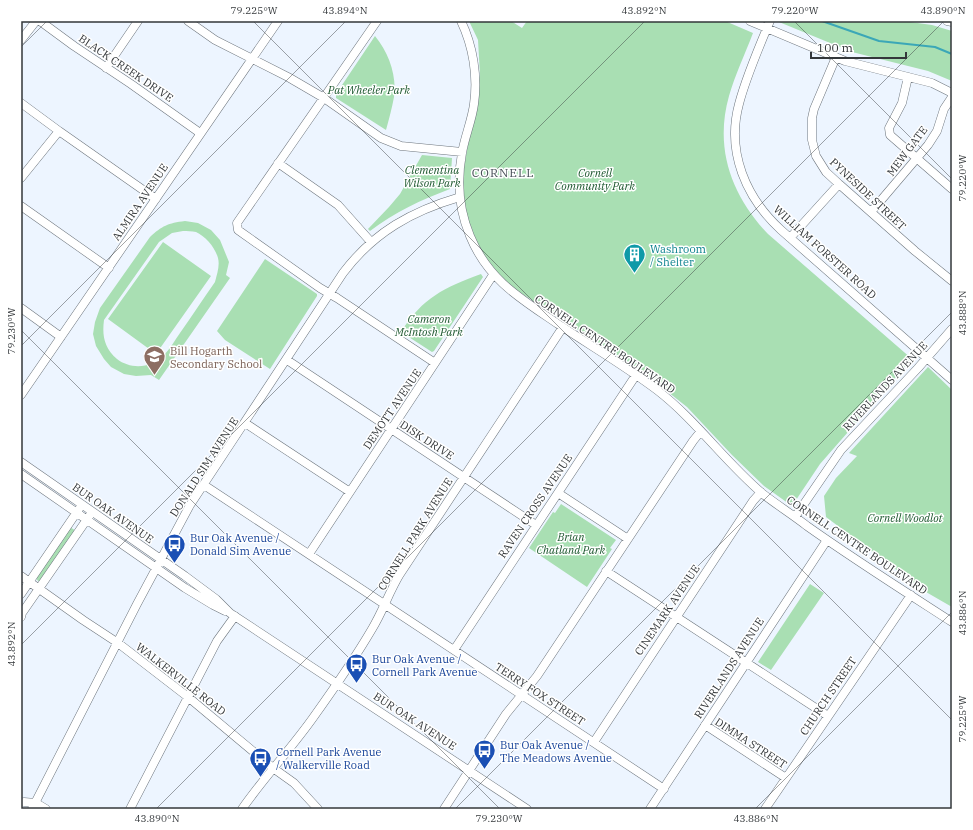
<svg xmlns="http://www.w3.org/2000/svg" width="973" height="830" font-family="'IBM Plex Serif',serif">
<rect width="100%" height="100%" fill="#edf5ff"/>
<!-- green -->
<path fill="#a9dfb3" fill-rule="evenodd" d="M 469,21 L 511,21 L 522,28 L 527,21 L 725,21 L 753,33 C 745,54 735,75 729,96 C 714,149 732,196 768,234 L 912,359 L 820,464 L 792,506 L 764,486 L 732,455 L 687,407 L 639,369 L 510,286 L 493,268 L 481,250 L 471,229 L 463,202 L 462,179 L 480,75 L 478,40 Z
M 779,21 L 903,21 L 932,25 L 952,31 L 952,81 L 928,71 L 852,52 L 779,22 Z
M 375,36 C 389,53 397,76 394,97 C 392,108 389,119 386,130 L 336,98 L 336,94 Z
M 422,155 L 452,158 L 450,189 C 421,200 395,212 370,231 L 368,229 L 389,207 L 400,194 Z
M 185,221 L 198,223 L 211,230 L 220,240 L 229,262 L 226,275 L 230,278 L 159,380 L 151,375 L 136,376 L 124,374 L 111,367 L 104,359 L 96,346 L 93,334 L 95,322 L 100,308 L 150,237 C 162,226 168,223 185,221 ZM 183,231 C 187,231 192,231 196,232 C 205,236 215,247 218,258 C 220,266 217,274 215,282 C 203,299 192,316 180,333 C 175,340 170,349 164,355 C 152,368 131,370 117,359 C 104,348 102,335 104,320 L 159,242 L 172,233 Z
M 163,242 L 211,276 L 156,354 L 108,319 Z
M 265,259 L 317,294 L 317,296 L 270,369 L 225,340 L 217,331 Z
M 481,274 L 483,277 L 434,351 L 432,352 L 401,332 C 423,297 444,288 481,274 Z
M 928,367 L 952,390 L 952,607 L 926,592 L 826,517 L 824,496 L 836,478 L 857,456 L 849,453 Z
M 561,504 L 616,540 L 610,548 L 612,549 L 587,587 L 529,548 L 553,512 L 555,513 Z
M 70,527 L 76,531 L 40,581 L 38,581 L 36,578 Z
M 810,584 L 824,593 L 771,670 L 758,662 Z"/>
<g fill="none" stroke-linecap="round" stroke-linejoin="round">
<!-- stream -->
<path stroke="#3ba7b7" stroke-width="2" d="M 822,21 L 879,41 L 935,47 L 952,54"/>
<defs>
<path id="minor" d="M 40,21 L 74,46 L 131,84 L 200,133
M 188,21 L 215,40 L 288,77 L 324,98 L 381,138 L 401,146 L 462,152
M 377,21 L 237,223 L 238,230 L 320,288 L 337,298 L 435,363
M 461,21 C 473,46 478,76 474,104 C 472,120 465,136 462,153 C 457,180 459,210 470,236 C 488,280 521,299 558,324 C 591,346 625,366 657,390 C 696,420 725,462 763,494 C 777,505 793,515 807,526 C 855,560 904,591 952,622
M 750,21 L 845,61 L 932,83 L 952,93
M 770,21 C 759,47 746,77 739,104 C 726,152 746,198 781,230 L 952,380
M 947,21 L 952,22
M 21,40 L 36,21
M 836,57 L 814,109 L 812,118 L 812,140 L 816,156 L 826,172 L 839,184 L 915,251 L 952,281
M 106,68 L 138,21
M 908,77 L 902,103 L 889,128 L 890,135 L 952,189
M 21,103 L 59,131 L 21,178
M 59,131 L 156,199
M 278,163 L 338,205 L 371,242
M 21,206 L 109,268
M 871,212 L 928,145 L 937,131 L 944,109 L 952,97
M 790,238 L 839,184
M 21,308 L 61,337
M 287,360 L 536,525
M 21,395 L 278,21
M 245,423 L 350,492
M 21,462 L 185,576 L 216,599 L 230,613 L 527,809
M 21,474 L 185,588 L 213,605 L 225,611
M 204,485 L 664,789
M 558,493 L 628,539
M 795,517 L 841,450 L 918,368 L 952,329
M 309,554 L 493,275
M 606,571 L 828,716
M 21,576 L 83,620 L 118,643 L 188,697 L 273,768 L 294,783 L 318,809
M 21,594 L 79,509
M 21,617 L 22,613 L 90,515
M 454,650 L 636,375
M 705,725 L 786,778
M 594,742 L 753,501 L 761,492
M 24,802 L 36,803 L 46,809
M 32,809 L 137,604 L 190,505 L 343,273 C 374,232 412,211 460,197
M 130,809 L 217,641 L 235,616
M 242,809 C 265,776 292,748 315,715 C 335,687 355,658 372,629 C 383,611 389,592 400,574 L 563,327
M 444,809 L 506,714 L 537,676 L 693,441 L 701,431
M 650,809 L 827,540
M 765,809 L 911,595"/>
</defs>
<!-- minor casing -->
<use href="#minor" stroke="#6d757d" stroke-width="9"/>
<!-- minor -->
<use href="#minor" stroke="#fff" stroke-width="8"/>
</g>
<!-- ticks -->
<path fill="none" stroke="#33373a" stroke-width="1" stroke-opacity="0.45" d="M 253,21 L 952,720M 794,21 L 952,179M 21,47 L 47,21M 21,330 L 500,809M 21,346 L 346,21M 21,645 L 645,21M 156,809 L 944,21M 455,809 L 952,312M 755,809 L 952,612"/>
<!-- icons -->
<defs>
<symbol id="building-pin" viewBox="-11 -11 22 30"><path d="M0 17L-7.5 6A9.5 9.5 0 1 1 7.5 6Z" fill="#0f9aa8" stroke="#fff"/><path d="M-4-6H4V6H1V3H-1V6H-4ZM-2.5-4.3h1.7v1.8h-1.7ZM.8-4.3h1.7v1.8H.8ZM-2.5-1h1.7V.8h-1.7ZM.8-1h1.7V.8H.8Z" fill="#fff"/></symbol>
<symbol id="school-pin" viewBox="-11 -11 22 30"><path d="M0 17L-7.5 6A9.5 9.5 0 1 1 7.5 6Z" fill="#8d6e63" stroke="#fff"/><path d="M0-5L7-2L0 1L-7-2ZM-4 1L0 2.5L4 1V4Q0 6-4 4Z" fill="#fff"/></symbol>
<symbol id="bus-pin" viewBox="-11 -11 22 30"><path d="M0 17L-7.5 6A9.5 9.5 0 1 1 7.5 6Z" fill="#1a4fb4" stroke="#fff"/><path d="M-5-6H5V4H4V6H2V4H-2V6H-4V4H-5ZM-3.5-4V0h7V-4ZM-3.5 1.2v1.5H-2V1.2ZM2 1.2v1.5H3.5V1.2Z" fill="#fff"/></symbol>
</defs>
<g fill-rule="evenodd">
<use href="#building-pin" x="622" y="242" width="25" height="34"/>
<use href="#school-pin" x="142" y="344" width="25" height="34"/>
<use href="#bus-pin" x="162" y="532" width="25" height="34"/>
<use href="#bus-pin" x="344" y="652" width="25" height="34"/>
<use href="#bus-pin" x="472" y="738" width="25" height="34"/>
<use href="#bus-pin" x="248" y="746" width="25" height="34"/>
</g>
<g text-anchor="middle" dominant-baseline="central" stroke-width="3" stroke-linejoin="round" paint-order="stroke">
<!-- street labels -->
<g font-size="11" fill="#33373a" stroke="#fff">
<text transform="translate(126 68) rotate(34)">BLACK CREEK DRIVE</text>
<text transform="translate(907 151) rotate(-53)">MEW GATE</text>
<text transform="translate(868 194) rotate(43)">PYNESIDE STREET</text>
<text transform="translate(140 202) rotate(-56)">ALMIRA AVENUE</text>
<text transform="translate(825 252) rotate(42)">WILLIAM FORSTER ROAD</text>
<text transform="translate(605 344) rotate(34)">CORNELL CENTRE BOULEVARD</text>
<text transform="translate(885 386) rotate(-47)">RIVERLANDS AVENUE</text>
<text transform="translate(392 409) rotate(-56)">DEMOTT AVENUE</text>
<text transform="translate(427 440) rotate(33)">DISK DRIVE</text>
<text transform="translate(204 467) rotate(-57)">DONALD SIM AVENUE</text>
<text transform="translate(535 506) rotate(-56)">RAVEN CROSS AVENUE</text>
<text transform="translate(113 513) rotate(35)">BUR OAK AVENUE</text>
<text transform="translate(415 534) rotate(-58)">CORNELL PARK AVENUE</text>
<text transform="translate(857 545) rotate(34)">CORNELL CENTRE BOULEVARD</text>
<text transform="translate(667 610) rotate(-56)">CINEMARK AVENUE</text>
<text transform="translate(729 668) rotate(-57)">RIVERLANDS AVENUE</text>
<text transform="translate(181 679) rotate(38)">WALKERVILLE ROAD</text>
<text transform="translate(540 694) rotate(33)">TERRY FOX STREET</text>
<text transform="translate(828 696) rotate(-56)">CHURCH STREET</text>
<text transform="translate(415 721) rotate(33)">BUR OAK AVENUE</text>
<text transform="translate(751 743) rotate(33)">DIMMA STREET</text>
</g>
<!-- park labels -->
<g font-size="11" font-style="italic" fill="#1c572e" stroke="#fff">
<text x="369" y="90">Pat Wheeler Park</text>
<text x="432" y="170">Clementina<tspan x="432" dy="13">Wilson Park</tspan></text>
<text x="595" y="173">Cornell<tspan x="595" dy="13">Community Park</tspan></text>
<text x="429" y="319">Cameron<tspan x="429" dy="13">McIntosh Park</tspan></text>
<text x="905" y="518">Cornell Woodlot</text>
<text x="571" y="537">Brian<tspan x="571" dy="13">Chatland Park</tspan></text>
</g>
<!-- culture labels -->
<g font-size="11" fill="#0d838f" stroke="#fff" text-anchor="start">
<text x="650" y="249">Washroom<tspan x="650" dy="13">/ Shelter</tspan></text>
</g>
<!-- education labels -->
<g font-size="11" fill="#785e54" stroke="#fff" text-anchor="start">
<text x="170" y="351">Bill Hogarth<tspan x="170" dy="13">Secondary School</tspan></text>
</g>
<!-- transit labels -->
<g font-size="11" fill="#164399" stroke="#fff" text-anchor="start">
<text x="190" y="538">Bur Oak Avenue /<tspan x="190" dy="13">Donald Sim Avenue</tspan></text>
<text x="372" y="659">Bur Oak Avenue /<tspan x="372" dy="13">Cornell Park Avenue</tspan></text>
<text x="500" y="745">Bur Oak Avenue /<tspan x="500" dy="13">The Meadows Avenue</tspan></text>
<text x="276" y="752">Cornell Park Avenue<tspan x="276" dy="13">/ Walkerville Road</tspan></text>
</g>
<!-- neighbourhood labels -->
<g font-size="12" letter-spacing="1" fill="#484f57" stroke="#fff">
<text x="503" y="172">CORNELL</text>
</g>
</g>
<!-- border -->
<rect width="973" height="830" fill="none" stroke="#ffffff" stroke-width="44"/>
<!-- scale -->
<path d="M811 52v6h95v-6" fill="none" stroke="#33373a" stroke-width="2"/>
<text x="817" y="52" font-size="12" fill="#33373a" stroke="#ffffff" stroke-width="3" paint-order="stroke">100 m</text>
<rect x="22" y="22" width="929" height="786" fill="none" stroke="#33373a" stroke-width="1.5"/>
<g font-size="10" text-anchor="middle" fill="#33373a">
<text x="254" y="14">79.225°W</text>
<text x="345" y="14">43.894°N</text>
<text x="644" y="14">43.892°N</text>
<text x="795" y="14">79.220°W</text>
<text x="943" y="14">43.890°N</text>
<text transform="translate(962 178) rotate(-90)" y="4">79.220°W</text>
<text transform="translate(962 313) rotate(-90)" y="4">43.888°N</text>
<text transform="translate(11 331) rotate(-90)" y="4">79.230°W</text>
<text transform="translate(962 613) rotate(-90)" y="4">43.886°N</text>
<text transform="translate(11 644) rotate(-90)" y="4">43.892°N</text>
<text transform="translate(962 719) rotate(-90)" y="4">79.225°W</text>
<text x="157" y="822">43.890°N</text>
<text x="499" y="822">79.230°W</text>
<text x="756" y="822">43.886°N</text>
</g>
</svg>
